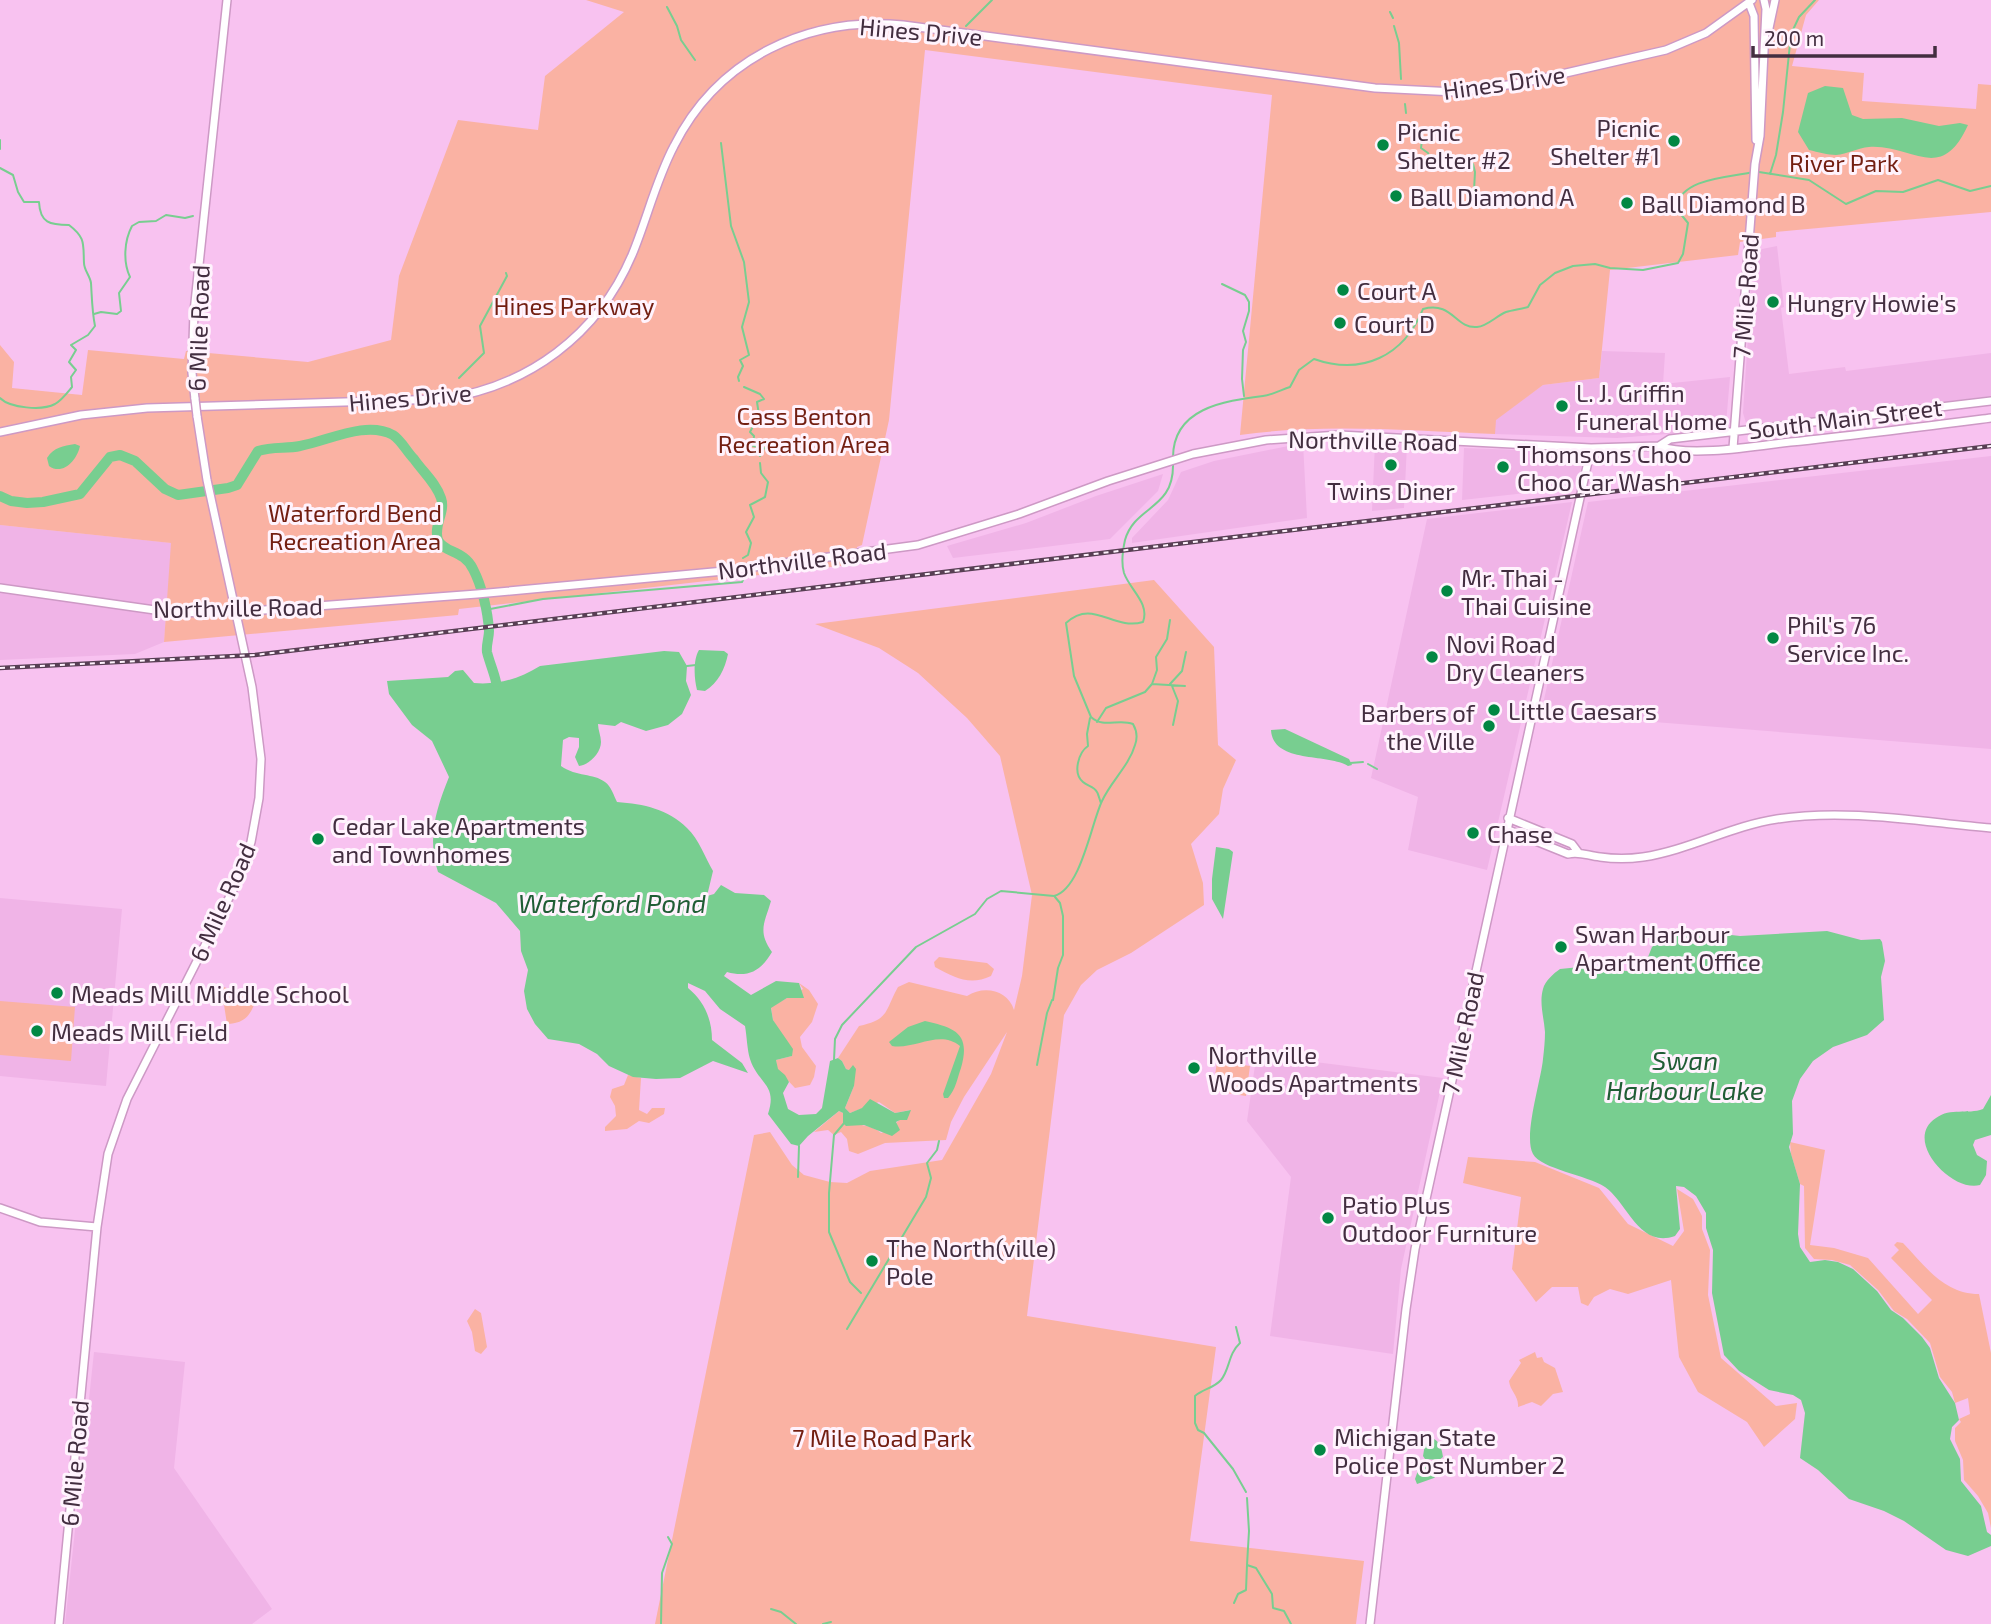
<svg xmlns="http://www.w3.org/2000/svg" width="1991" height="1624" font-family="'Exo 2',sans-serif">
<rect width="100%" height="100%" fill="#f8c2f0"/>
<!-- built -->
<path fill="#f0b4e7" d="M 1777,246 L 1784,307 L 1781,308 L 1789,374 L 1845,367 L 1846,371 L 1991,353 L 1991,396 L 1751,425 L 1746,423 L 1743,413 L 1753,259 L 1762,249 Z
M 1602,351 L 1665,353 L 1663,384 L 1730,377 L 1726,424 L 1715,430 L 1617,438 L 1495,434 L 1495,420 L 1543,385 L 1599,378 Z
M 1303,443 L 1307,518 L 1132,543 L 1132,538 L 1168,500 L 1181,472 L 1214,461 Z
M 1375,443 L 1407,444 L 1404,508 L 1372,511 Z
M 1464,448 L 1575,452 L 1579,453 L 1582,460 L 1581,469 L 1573,488 L 1462,500 Z
M 1991,456 L 1991,749 L 1541,713 L 1588,502 Z
M 1163,474 L 1158,491 L 1110,539 L 953,558 L 947,546 L 1026,523 L 1096,496 Z
M 1572,502 L 1487,870 L 1408,850 L 1418,797 L 1371,778 L 1427,519 Z
M 0,525 L 172,543 L 164,642 L 135,654 L 0,660 Z
M 0,898 L 122,909 L 106,1086 L 0,1076 Z
M 1275,1057 L 1443,1078 L 1401,1269 L 1393,1354 L 1270,1336 L 1291,1177 L 1247,1121 L 1255,1065 Z
M 94,1352 L 185,1362 L 174,1468 L 272,1609 L 252,1624 L 65,1624 Z"/>
<!-- green -->
<path fill="#fab2a3" d="M 586,0 L 1819,0 L 1806,15 L 1792,66 L 1864,73 L 1862,101 L 1976,109 L 1978,84 L 1991,85 L 1991,212 L 1776,232 L 1776,237 L 1740,242 L 1738,255 L 1610,270 L 1599,378 L 1543,385 L 1496,420 L 1495,434 C 1410,431 1325,423 1240,435 L 1272,95 L 925,50 L 889,420 L 862,545 L 857,547 L 857,564 L 459,609 L 458,615 L 164,642 L 171,543 L 0,525 L 0,345 L 14,362 L 12,388 L 82,395 L 88,350 L 184,359 L 186,351 L 308,362 L 391,340 L 399,276 L 458,120 L 538,130 L 545,76 L 624,12 Z
M 1154,580 L 1214,647 L 1218,745 L 1236,760 L 1223,789 L 1219,814 L 1191,844 L 1203,883 L 1204,905 L 1131,953 L 1097,970 L 1081,985 L 1064,1015 L 1027,1316 L 1216,1347 L 1190,1541 L 1364,1561 L 1356,1624 L 655,1624 L 754,1135 L 770,1132 L 792,1165 L 804,1175 L 830,1182 L 847,1183 L 870,1171 L 942,1160 L 991,1074 L 1007,1032 L 964,1097 L 951,1122 L 946,1140 L 885,1143 L 858,1154 L 849,1151 L 847,1139 L 841,1132 L 834,1135 L 828,1130 L 814,1132 L 839,1111 L 843,1113 L 844,1119 C 856,1127 870,1123 881,1133 L 897,1128 L 896,1123 L 910,1110 L 895,1113 L 879,1102 L 850,1113 L 845,1108 L 854,1086 L 849,1070 L 846,1069 L 842,1061 L 838,1058 L 859,1026 C 890,1019 884,1012 898,987 L 909,982 L 967,996 C 984,985 1008,990 1014,1010 L 1022,976 L 1032,895 L 1000,756 L 967,718 L 918,673 L 879,648 L 815,624 Z
M 939,957 L 987,963 L 994,969 L 991,976 C 970,986 955,978 935,967 L 934,962 Z
M 799,983 L 809,990 L 818,1004 L 812,1022 L 800,1037 L 802,1047 L 816,1066 L 814,1077 L 810,1085 L 795,1088 L 777,1069 L 776,1060 L 792,1056 L 773,1020 L 771,1007 L 803,989 Z
M 224,987 L 256,1000 C 250,1016 245,1023 227,1024 L 224,1005 L 219,1003 Z
M 0,1001 L 75,1007 L 71,1061 L 0,1055 Z
M 1217,1061 L 1250,1066 L 1246,1096 L 1213,1091 Z
M 628,1075 L 641,1078 L 639,1110 L 647,1114 L 652,1108 L 665,1108 L 664,1114 L 649,1123 L 639,1121 L 627,1129 L 605,1131 L 605,1127 L 616,1116 L 615,1106 L 610,1097 L 612,1089 L 624,1085 Z
M 1790,1142 L 1825,1150 L 1810,1245 L 1834,1248 L 1868,1258 L 1918,1314 L 1932,1300 L 1891,1258 L 1899,1250 L 1894,1245 L 1897,1242 L 1903,1243 C 1925,1266 1944,1294 1979,1294 L 1991,1353 L 1991,1528 L 1988,1513 L 1978,1496 L 1964,1480 L 1963,1460 L 1955,1441 L 1955,1428 L 1961,1422 L 1959,1419 L 1970,1414 L 1968,1398 L 1955,1403 L 1952,1392 L 1940,1377 L 1930,1343 L 1907,1319 L 1894,1311 L 1878,1290 L 1850,1265 L 1832,1260 L 1814,1259 L 1805,1248 L 1804,1186 L 1800,1184 L 1791,1154 Z
M 1468,1157 L 1535,1162 L 1599,1188 L 1628,1224 L 1673,1246 L 1684,1231 L 1677,1189 L 1693,1199 L 1702,1216 L 1702,1229 L 1710,1250 L 1708,1295 L 1721,1358 L 1776,1406 L 1797,1403 L 1795,1419 L 1764,1447 L 1747,1422 L 1698,1392 L 1679,1357 L 1671,1280 L 1628,1294 L 1610,1289 L 1594,1297 L 1588,1306 L 1581,1303 L 1578,1287 L 1552,1287 L 1536,1302 L 1512,1269 L 1521,1197 L 1463,1183 Z
M 475,1309 L 481,1313 L 487,1347 L 481,1354 L 475,1351 L 472,1332 L 467,1321 Z
M 1535,1352 L 1537,1358 L 1542,1357 L 1544,1362 L 1555,1368 L 1563,1392 L 1553,1394 L 1541,1406 L 1532,1402 L 1518,1407 C 1519,1396 1510,1391 1509,1381 L 1521,1363 L 1519,1360 Z"/>
<!-- water -->
<path fill="#78ce90" d="M 1825,86 L 1843,88 L 1852,115 L 1863,119 L 1902,118 L 1939,126 L 1960,123 L 1968,125 C 1941,185 1912,144 1869,147 C 1858,148 1847,154 1836,155 C 1828,155 1818,152 1809,150 L 1798,132 L 1808,93 Z
M 75,444 L 80,446 C 77,460 63,476 49,466 L 47,458 C 54,447 63,446 75,444 Z
M 699,650 L 724,651 L 728,654 C 725,669 718,683 705,691 L 697,690 C 694,678 693,660 699,650 Z
M 664,651 L 679,652 L 687,666 L 686,681 L 691,695 L 682,714 L 668,725 L 646,731 L 621,722 L 615,726 L 598,724 C 598,730 601,736 601,742 C 601,753 589,765 579,766 L 575,757 L 579,747 L 579,738 L 569,737 L 563,740 L 561,766 C 577,777 593,773 605,782 C 611,786 614,796 617,802 C 644,804 668,809 687,828 C 699,839 705,858 713,871 L 707,896 L 714,894 L 721,885 L 735,893 L 764,895 L 771,901 C 765,922 757,931 772,952 C 761,971 748,978 727,972 L 724,976 L 751,995 L 776,981 L 799,983 L 804,998 L 787,998 L 771,1008 L 773,1020 L 793,1049 L 792,1056 L 776,1060 L 778,1069 L 785,1075 L 789,1082 L 783,1093 L 788,1109 L 799,1115 L 816,1114 L 822,1108 L 830,1061 L 838,1058 L 842,1061 L 846,1069 L 849,1070 L 853,1065 L 856,1069 L 854,1086 L 845,1108 L 850,1113 L 862,1108 L 870,1099 L 895,1113 L 911,1110 L 907,1120 L 900,1120 L 896,1122 L 900,1130 L 892,1136 L 864,1125 L 846,1126 L 843,1123 L 843,1113 L 839,1111 L 808,1136 L 799,1146 L 791,1144 L 768,1114 C 778,1084 758,1084 750,1059 C 747,1049 747,1037 745,1026 L 720,1009 L 705,991 L 688,983 L 688,988 C 704,1001 712,1019 712,1040 L 742,1063 L 748,1073 L 713,1061 L 680,1078 L 656,1079 L 633,1077 L 609,1066 L 597,1054 L 579,1044 L 548,1039 L 535,1024 L 527,1009 L 524,991 L 528,970 L 521,951 L 520,931 L 496,903 L 438,872 C 427,838 436,809 449,777 L 432,741 L 412,725 L 389,694 L 387,681 L 448,677 L 455,671 L 463,670 L 474,683 C 498,685 519,679 540,666 Z
M 1285,729 L 1349,759 L 1352,765 L 1348,766 C 1328,753 1273,764 1271,730 Z
M 1216,847 L 1229,849 L 1233,852 L 1223,919 L 1212,899 L 1212,879 Z
M 1679,929 L 1740,936 L 1827,931 L 1861,940 L 1880,939 L 1882,942 L 1885,961 L 1881,977 L 1884,1020 L 1867,1035 L 1833,1047 L 1813,1061 L 1800,1079 L 1792,1101 L 1793,1134 L 1789,1147 L 1800,1184 L 1798,1234 L 1800,1247 L 1810,1262 L 1825,1260 L 1838,1262 L 1853,1269 L 1877,1291 L 1891,1310 L 1903,1318 L 1922,1337 L 1930,1348 L 1939,1378 L 1955,1403 L 1959,1420 L 1952,1427 L 1950,1439 L 1960,1459 L 1961,1481 L 1981,1506 L 1987,1532 L 1991,1535 L 1991,1546 L 1968,1556 L 1946,1550 L 1904,1521 L 1884,1511 L 1849,1499 L 1818,1470 L 1800,1458 L 1805,1413 L 1801,1400 L 1793,1395 L 1769,1390 L 1739,1371 L 1724,1355 L 1712,1293 L 1713,1250 L 1706,1228 L 1706,1213 L 1696,1196 L 1684,1187 L 1676,1186 L 1680,1229 L 1675,1236 C 1639,1249 1627,1202 1605,1187 C 1587,1175 1541,1169 1533,1154 C 1523,1136 1541,1081 1543,1059 C 1544,1050 1545,1041 1545,1032 C 1544,1018 1539,1003 1543,989 C 1545,981 1553,974 1560,969 L 1590,966 L 1626,971 L 1640,970 L 1644,967 L 1652,947 L 1666,935 Z
M 925,1021 C 955,1028 971,1033 961,1068 C 957,1079 956,1089 948,1098 L 944,1098 L 943,1094 L 960,1046 C 939,1029 915,1050 892,1046 L 889,1042 L 908,1027 Z
M 1991,1095 L 1991,1135 L 1975,1140 L 1973,1145 L 1977,1155 L 1987,1161 L 1986,1175 L 1980,1185 C 1952,1193 1902,1140 1936,1118 C 1951,1107 1967,1115 1983,1109 Z
M 1431,1438 C 1440,1440 1442,1450 1443,1457 L 1439,1460 L 1425,1459 L 1423,1456 L 1425,1444 L 1430,1443 Z
M 1421,1462 L 1428,1466 L 1437,1466 L 1439,1473 L 1434,1478 L 1417,1484 L 1415,1479 Z"/>
<g fill="none" stroke-linecap="round" stroke-linejoin="round">
<!-- stream -->
<path stroke="#78ce90" stroke-width="2" d="M 667,7 L 677,26 L 681,40 L 695,60
M 1390,12 L 1393,18
M 966,26 L 992,0
M 1394,26 L 1399,43 L 1401,79
M 1405,104 L 1406,113
M 1414,125 L 1422,140 L 1421,148 L 1428,153 L 1430,158 L 1473,164 L 1475,172 L 1474,190
M 0,140 L 0,149
M 721,143 L 731,226 L 744,262 L 749,302 L 742,327 L 749,355 L 740,360 L 743,366 L 738,377 L 739,381
M 0,168 L 13,175 L 18,192 L 24,202 L 39,202 C 40,223 50,225 69,225 C 86,238 83,244 84,263 C 84,270 90,276 91,283 C 92,299 92,311 95,326 L 88,335 L 71,345 L 76,350 L 69,362 L 76,370 L 71,377 L 72,387 C 67,393 62,400 55,404 C 42,411 10,408 0,398
M 1759,172 L 1809,180 L 1846,204 L 1876,191 L 1903,192 L 1938,180 L 1970,191 L 1991,186
M 1770,174 L 1776,155 L 1783,112 L 1791,34 L 1799,17 L 1815,0
M 1222,284 L 1245,295 L 1249,302 L 1249,311 L 1243,331 L 1246,342 L 1243,350 L 1242,379 L 1244,396
M 94,314 L 101,312 L 117,314 L 121,311 L 119,293 L 130,277 C 123,262 124,241 132,226 L 139,222 L 156,221 L 166,215 L 185,218 L 193,216
M 459,378 L 484,353 L 480,326 L 507,276 L 506,273
M 744,387 L 760,394 L 764,399 L 757,402 L 759,415 L 750,432 L 754,436 L 753,446 L 764,448 L 760,456
M 1173,459 C 1172,408 1224,401 1263,396 C 1272,395 1281,390 1290,387 L 1299,370 L 1314,359 C 1362,376 1404,356 1423,309 C 1453,301 1455,329 1477,327 C 1488,326 1496,316 1506,312 C 1513,310 1521,309 1528,307 L 1540,285 L 1555,273 L 1573,266 L 1595,264 L 1610,268 L 1643,270 L 1678,263 L 1683,254 L 1688,223 L 1675,207 C 1684,177 1728,178 1753,172
M 743,558 L 748,555 L 751,543 L 746,532 L 754,517 L 750,505 L 765,497 L 768,482 L 761,473 L 760,463
M 485,610 L 543,599 L 742,582 L 744,578
M 687,666 L 696,665
M 1152,684 L 1157,670 L 1156,657 L 1167,639 L 1170,620
M 1170,684 L 1182,671 L 1186,652
M 1172,686 L 1178,701 L 1173,725
M 1090,718 L 1087,734 L 1088,746 C 1079,752 1072,773 1083,782 C 1087,786 1094,786 1097,792 C 1098,793 1100,801 1101,803
M 1097,722 L 1106,708 L 1145,692 L 1152,684 L 1185,686
M 1350,763 L 1363,762
M 1368,764 L 1377,769
M 1053,1000 L 1058,968 L 1063,955 L 1063,916 L 1060,903 L 1055,897
M 834,1060 L 835,1039 L 842,1025 L 916,947 L 975,914 L 987,899 L 1001,891 L 1054,896 C 1081,889 1091,824 1102,801 C 1111,781 1129,766 1135,745 C 1138,737 1137,731 1133,724 C 1118,718 1104,729 1091,717 L 1074,676 L 1066,623 C 1093,598 1113,631 1143,622 C 1150,603 1130,590 1124,573 C 1121,563 1123,549 1125,540 C 1135,505 1174,510 1173,464
M 1037,1065 L 1047,1013 L 1052,1000
M 845,1122 L 834,1135 L 829,1193 L 829,1232 L 850,1282 L 861,1293
M 798,1177 L 799,1146
M 1236,1327 L 1240,1343 C 1228,1354 1230,1369 1221,1380 C 1214,1388 1203,1389 1195,1396 L 1195,1423 L 1198,1430 L 1204,1433 L 1233,1469 L 1246,1492
M 847,1329 L 926,1197 L 931,1178 L 927,1163 L 937,1150 L 939,1141
M 1247,1498 L 1249,1531 L 1247,1565 L 1256,1568 L 1272,1594 L 1273,1608 L 1284,1611 L 1291,1624
M 1234,1603 L 1238,1594 L 1246,1590 L 1247,1565
M 771,1609 L 781,1612 L 796,1624
M 661,1624 L 662,1573 L 672,1544 L 668,1537
M 823,1624 L 831,1622"/>
<!-- river -->
<path stroke="#78ce90" stroke-width="10" d="M 0,496 L 11,501 L 27,503 L 43,502 L 80,494 L 110,457 L 120,455 L 135,461 L 165,489 L 178,495 L 228,488 L 237,485 L 258,451 C 273,446 286,449 300,446 C 328,441 366,420 393,435 C 401,440 407,452 414,459 C 423,472 436,483 441,498 C 446,512 433,525 438,540 C 444,553 464,550 473,569 C 482,586 488,612 489,631 C 489,638 486,645 487,652 C 489,661 494,672 496,682"/>
<defs>
<path id="secondary" d="M 1749,3 L 1754,16 L 1756,140
M 1769,28 L 1775,0
M 195,399 L 192,373 L 194,312 L 227,0
M 0,432 L 81,415 L 147,408 L 442,399 C 528,387 598,335 632,255 C 647,219 656,180 674,146 C 718,58 808,16 903,25 L 1375,88 L 1455,92 L 1522,83 L 1666,50 L 1706,33 L 1752,0
M 1659,446 L 1670,439 L 1991,401
M 1733,448 L 1755,164 L 1760,136 L 1766,9 L 1764,0
M 0,588 L 176,613 L 252,611 L 477,594 L 724,571 L 918,545 L 1019,514 L 1108,481 L 1193,454 L 1266,440 L 1339,435 L 1591,448 L 1659,446 C 1688,457 1751,447 1782,443 C 1852,436 1921,427 1991,418
M 1508,818 L 1572,844 L 1578,852
M 1506,829 L 1568,854 C 1580,851 1588,856 1600,857 C 1614,859 1629,859 1643,857 C 1689,850 1731,826 1777,819 C 1847,808 1921,822 1991,828
M 0,1208 L 40,1222 L 97,1227
M 59,1624 L 97,1227 L 108,1154 L 127,1099 L 234,888 L 251,842 L 259,798 L 261,759 L 252,687 L 207,480 L 197,416
M 1370,1624 L 1406,1309 L 1415,1249 L 1591,448"/>
</defs>
<!-- secondary casing -->
<use href="#secondary" stroke="#cd99c5" stroke-width="10"/>
<!-- secondary -->
<use href="#secondary" stroke="#fff" stroke-width="7"/>
<defs>
<path id="rail" d="M 0,668 L 255,655 L 1991,446"/>
</defs>
<!-- rail casing -->
<use href="#rail" stroke="#583f54" stroke-width="4.5"/>
<!-- rail -->
<use href="#rail" stroke="#fff3fd" stroke-width="2" stroke-dasharray="5" stroke-linecap="butt"/>
<defs>
<path id="secondary-bridge" d="M 195,399 L 197,416"/>
</defs>
<!-- secondary-bridge casing -->
<use href="#secondary-bridge" stroke="#cd99c5" stroke-width="10" stroke-linecap="butt"/>
<!-- secondary-bridge -->
<use href="#secondary-bridge" stroke="#fff" stroke-width="7"/>
</g>
<!-- markers -->
<g fill="#028743" stroke="#fff3fd" stroke-width="2.5">
<circle cx="1674" cy="141" r="7"/>
<circle cx="1383" cy="145" r="7"/>
<circle cx="1396" cy="196" r="7"/>
<circle cx="1627" cy="203" r="7"/>
<circle cx="1343" cy="290" r="7"/>
<circle cx="1773" cy="302" r="7"/>
<circle cx="1340" cy="323" r="7"/>
<circle cx="1562" cy="406" r="7"/>
<circle cx="1391" cy="465" r="7"/>
<circle cx="1503" cy="467" r="7"/>
<circle cx="1447" cy="591" r="7"/>
<circle cx="1773" cy="638" r="7"/>
<circle cx="1432" cy="657" r="7"/>
<circle cx="1494" cy="710" r="7"/>
<circle cx="1489" cy="726" r="7"/>
<circle cx="1473" cy="833" r="7"/>
<circle cx="318" cy="839" r="7"/>
<circle cx="1561" cy="947" r="7"/>
<circle cx="57" cy="993" r="7"/>
<circle cx="37" cy="1031" r="7"/>
<circle cx="1194" cy="1068" r="7"/>
<circle cx="1328" cy="1218" r="7"/>
<circle cx="872" cy="1261" r="7"/>
<circle cx="1320" cy="1450" r="7"/>
</g>
<g text-anchor="middle" dominant-baseline="central" stroke-width="6" stroke-linejoin="round" paint-order="stroke">
<!-- street labels -->
<g font-size="24" fill="#432e40" stroke="#fff3fd">
<text transform="translate(921 31) rotate(5)">Hines Drive</text>
<text transform="translate(1504 82) rotate(-8)">Hines Drive</text>
<text transform="translate(1745 296) rotate(-86)">7 Mile Road</text>
<text transform="translate(198 328) rotate(-88)">6 Mile Road</text>
<text transform="translate(410 397) rotate(-5)">Hines Drive</text>
<text transform="translate(1845 418) rotate(-7)">South Main Street</text>
<text transform="translate(1373 440) rotate(1)">Northville Road</text>
<text transform="translate(802 560) rotate(-7)">Northville Road</text>
<text transform="translate(238 607) rotate(-1)">Northville Road</text>
<text transform="translate(222 902) rotate(-66)">6 Mile Road</text>
<text transform="translate(1462 1033) rotate(-78)">7 Mile Road</text>
<text transform="translate(74 1463) rotate(-85)">6 Mile Road</text>
</g>
<!-- poi labels -->
<g font-size="24" fill="#432e40" stroke="#fff3fd" text-anchor="start">
<text x="1660" y="127" text-anchor="end">Picnic<tspan x="1660" dy="28">Shelter #1</tspan></text>
<text x="1397" y="131">Picnic<tspan x="1397" dy="28">Shelter #2</tspan></text>
<text x="1410" y="196">Ball Diamond A</text>
<text x="1641" y="203">Ball Diamond B</text>
<text x="1357" y="290">Court A</text>
<text x="1787" y="302">Hungry Howie's</text>
<text x="1354" y="323">Court D</text>
<text x="1576" y="392">L. J. Griffin<tspan x="1576" dy="28">Funeral Home</tspan></text>
<text x="1517" y="453">Thomsons Choo<tspan x="1517" dy="28">Choo Car Wash</tspan></text>
<text x="1391" y="490" text-anchor="middle">Twins Diner</text>
<text x="1461" y="577">Mr. Thai -<tspan x="1461" dy="28">Thai Cuisine</tspan></text>
<text x="1787" y="624">Phil's 76<tspan x="1787" dy="28">Service Inc.</tspan></text>
<text x="1446" y="643">Novi Road<tspan x="1446" dy="28">Dry Cleaners</tspan></text>
<text x="1508" y="710">Little Caesars</text>
<text x="1475" y="712" text-anchor="end">Barbers of<tspan x="1475" dy="28">the Ville</tspan></text>
<text x="332" y="825">Cedar Lake Apartments<tspan x="332" dy="28">and Townhomes</tspan></text>
<text x="1487" y="833">Chase</text>
<text x="1575" y="933">Swan Harbour<tspan x="1575" dy="28">Apartment Office</tspan></text>
<text x="71" y="993">Meads Mill Middle School</text>
<text x="51" y="1031">Meads Mill Field</text>
<text x="1208" y="1054">Northville<tspan x="1208" dy="28">Woods Apartments</tspan></text>
<text x="1342" y="1204">Patio Plus<tspan x="1342" dy="28">Outdoor Furniture</tspan></text>
<text x="886" y="1247">The North(ville)<tspan x="886" dy="28">Pole</tspan></text>
<text x="1334" y="1436">Michigan State<tspan x="1334" dy="28">Police Post Number 2</tspan></text>
</g>
<!-- park labels -->
<g font-size="24" fill="#731e11" stroke="#fff3fd">
<text x="1844" y="162">River Park</text>
<text x="574" y="305">Hines Parkway</text>
<text x="804" y="415">Cass Benton<tspan x="804" dy="28">Recreation Area</tspan></text>
<text x="355" y="512">Waterford Bend<tspan x="355" dy="28">Recreation Area</tspan></text>
<text x="882" y="1437">7 Mile Road Park</text>
</g>
<!-- water labels -->
<g font-size="26" font-style="italic" fill="#205d35" stroke="#fff3fd">
<text x="612" y="902">Waterford Pond</text>
<text x="1685" y="1059">Swan<tspan x="1685" dy="30">Harbour Lake</tspan></text>
</g>
</g>
<!-- scale -->
<path d="M1753 46v10h182v-10" fill="none" stroke="#432e40" stroke-width="3.5"/>
<text x="1764" y="46" font-size="21" fill="#432e40" stroke="#fff3fd" stroke-width="5" paint-order="stroke">200 m</text>
</svg>
